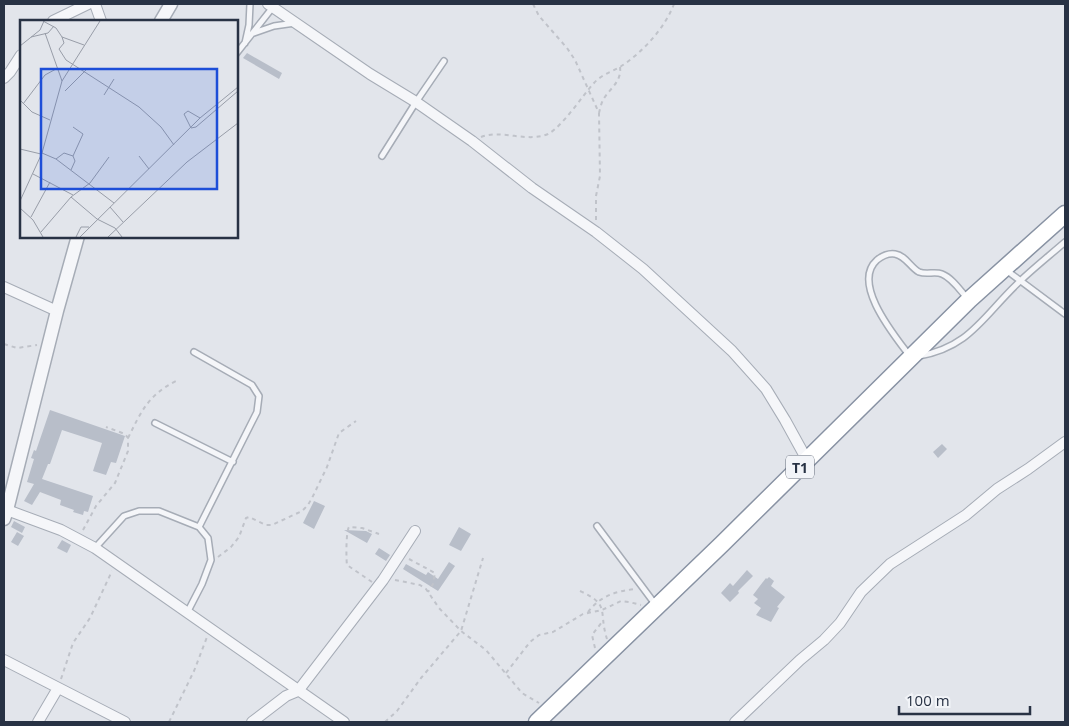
<svg xmlns="http://www.w3.org/2000/svg" width="1069" height="726" font-family="'Open Sans',sans-serif">
<rect width="100%" height="100%" fill="#e2e5eb"/>
<!-- building -->
<path fill="#b8bec9" d="M 247,53 L 282,73 L 279,79 L 243,58 Z
M 50,410 L 125,436 L 116,463 L 111,462 L 106,475 L 93,471 L 102,443 L 62,430 L 50,464 L 48,464 L 42,479 L 93,496 L 88,512 L 84,511 L 83,515 L 73,512 L 74,510 L 60,505 L 61,500 L 40,492 L 32,505 L 24,501 L 34,484 L 27,482 L 34,459 L 31,458 L 34,450 L 36,451 Z
M 942,444 L 947,449 L 938,458 L 933,452 Z
M 314,501 L 325,506 L 314,529 L 303,523 Z
M 14,521 L 25,527 L 22,533 L 11,527 Z
M 459,527 L 471,534 L 461,551 L 449,545 Z
M 344,530 L 366,531 L 372,534 L 367,543 Z
M 17,532 L 24,536 L 18,546 L 11,542 Z
M 62,540 L 71,545 L 67,553 L 57,548 Z
M 379,548 L 390,555 L 386,561 L 375,554 Z
M 449,562 L 455,566 L 438,591 L 403,569 L 406,564 L 426,575 L 428,572 L 438,579 Z
M 747,570 L 753,576 L 738,591 L 739,593 L 730,602 L 721,593 L 730,583 L 733,586 Z
M 769,577 L 774,581 L 771,586 L 785,597 L 777,607 L 779,608 L 771,622 L 756,615 L 761,608 L 754,603 L 758,599 L 753,595 L 766,578 L 767,579 Z"/>
<g fill="none" stroke-linecap="round" stroke-linejoin="round">
<defs>
<path id="service" d="M 254,33 L 274,26 L 295,23
M 245,43 L 249,25 L 250,4
M 236,54 L 273,7
M 382,156 L 416,102 L 444,61
M 1006,270 L 1065,314
M 194,352 L 252,385 L 259,396 L 257,412 L 199,527
M 909,355 C 894,335 851,283 877,260 C 882,256 888,253 895,254 C 906,256 910,267 919,272 C 927,275 935,271 942,274 C 952,278 960,290 967,298
M 919,356 C 969,347 982,318 1016,285 C 1031,270 1049,256 1065,242
M 155,423 L 233,462
M 597,526 L 655,604
M 95,548 L 124,516 L 139,511 L 159,511 L 199,527 L 208,538 L 211,560 L 202,584 L 187,613"/>
<path id="minor" d="M 95,4 L 101,21
M 268,4 L 370,74 L 416,102 L 472,141 L 532,188 L 596,232 L 643,269 L 732,351 L 766,389 L 785,420 L 807,460
M 53,21 L 88,4
M 4,78 L 10,72 L 21,55
M 4,287 L 57,311
M 7,510 L 61,530 L 95,548 L 344,722
M 4,660 L 125,722
M 38,722 L 58,688
M 252,722 L 286,696 L 298,691 L 383,580 L 415,531
M 735,722 L 800,660 L 824,640 L 840,623 L 861,592 L 890,564 L 966,515 L 997,489 L 1028,469 L 1065,442"/>
<path id="tertiary" d="M 161,21 L 171,4
M 4,519 L 7,510 L 57,311 L 78,236"/>
<path id="trunk" d="M 537,722 L 722,544 L 969,300 L 1065,214"/>
</defs>
<!-- service casing -->
<use href="#service" stroke="#a6acb6" stroke-width="8"/>
<!-- minor casing -->
<use href="#minor" stroke="#a6acb6" stroke-width="12"/>
<!-- tertiary casing -->
<use href="#tertiary" stroke="#a6acb6" stroke-width="15"/>
<!-- trunk casing -->
<use href="#trunk" stroke="#8892a3" stroke-width="19"/>
<!-- path -->
<path stroke="#c0c3ca" stroke-width="2" stroke-dasharray="4 4" stroke-linecap="butt" d="M 533,4 L 539,16 L 567,48 L 575,60 L 599,113 L 600,176 L 596,196 L 596,221
M 599,113 C 600,109 601,104 603,100 C 609,89 622,82 620,67
M 481,137 C 502,129 527,143 548,134 C 562,127 583,95 594,83 C 601,75 611,72 620,67 C 642,53 665,28 674,4
M 4,344 L 17,348 L 37,345
M 128,438 C 141,412 148,395 176,381
M 83,530 L 96,506 L 115,483 L 128,451 L 128,438 L 125,434 L 106,427
M 218,557 L 231,547 L 239,537 L 246,518 L 249,517 L 266,525 L 272,525 L 302,511 L 308,505 L 313,496 L 327,467 L 339,433 L 356,421
M 409,559 L 435,573 L 433,584 L 428,592
M 395,580 L 420,585 L 426,589 L 439,608 L 461,631 L 486,650 L 522,693 L 539,703
M 372,582 L 347,565 C 346,559 346,531 349,527 L 362,528 L 379,534
M 580,591 C 611,605 598,611 607,639
M 588,612 C 600,596 616,591 636,589
M 595,648 L 592,635 L 602,622
M 506,673 L 530,642 L 539,635 L 553,632 L 583,614 L 602,610 L 621,601 L 629,602 L 641,605
M 61,679 L 73,643 L 90,618 L 112,571
M 169,722 L 194,671 L 207,637
M 385,722 L 397,711 L 421,678 L 461,631 L 483,558"/>
<!-- service -->
<use href="#service" stroke="#f5f6f9" stroke-width="5"/>
<!-- minor -->
<use href="#minor" stroke="#f5f6f9" stroke-width="10"/>
<!-- tertiary -->
<use href="#tertiary" stroke="#f5f6f9" stroke-width="12"/>
<!-- trunk -->
<use href="#trunk" stroke="#fff" stroke-width="16"/>
</g>
<g text-anchor="middle" dominant-baseline="central" stroke-width="4.5" stroke-linejoin="round" paint-order="stroke">
<!-- shield labels -->
<rect fill="#f2f4f8" stroke="#656c7a" stroke-width="1" x="786" y="455.5" width="28" height="23" rx="4"/>
<g font-size="14" font-weight="bold" fill="#283244">
<text x="800" y="467">T1</text>
</g>
</g>
<!-- overview -->
<g transform="translate(20 20)">
<rect width="218" height="218" fill="#e2e5eb"/>
<path fill="none" stroke="#989da8" stroke-width="1" d="M 23,1 L 36,8 L 42,17 L 64,25M 25,13 L 42,61M 11,17 L 28,13 L 34,6M 42,17 L 44,23 L 39,29 L 46,40 L 119,87 L 141,107 L 154,125M 0,26 L 20,10 L 24,1M 45,71 L 66,50M 84,75 L 94,59M 0,80 L 12,92 L 30,100M 3,84 L 25,55 L 36,49M 180,98 L 168,91 L 164,94 L 171,108 L 176,107 L 218,71M 53,107 L 63,114 L 53,136M 0,129 L 21,134M 22,133 L 36,139 L 94,183M 119,136 L 129,149M 36,139 L 44,133 L 53,136 L 55,141 L 51,150M 13,154 L 53,175M 51,177 L 77,199 L 95,208 L 102,217M 0,181 L 22,133 L 42,61 L 80,1M 90,187 L 103,202M 0,188 L 13,200 L 23,217M 11,197 L 30,162M 21,212 L 51,177 L 70,163 L 89,137M 56,217 L 61,207 L 69,207M 60,217 L 180,98 L 218,67M 88,217 L 167,142 L 218,103"/>
<path fill="#1d4ed8" fill-opacity="0.15" stroke="#1d4ed8" stroke-width="2.5" d="M 21,49 L 197,49 L 197,169 L 21,169 Z"/>
<rect width="218" height="218" fill="none" stroke="#283244" stroke-width="2.5"/>
</g>
<!-- border -->
<rect width="1069" height="726" fill="none" stroke="#283244" stroke-width="10"/>
<!-- scale -->
<path d="M899 706v8h131v-8" fill="none" stroke="#283244" stroke-width="2.5"/>
<text x="906" y="706" font-size="15" fill="#283244" stroke="#f2f4f8" stroke-width="4" paint-order="stroke">100 m</text>
</svg>
